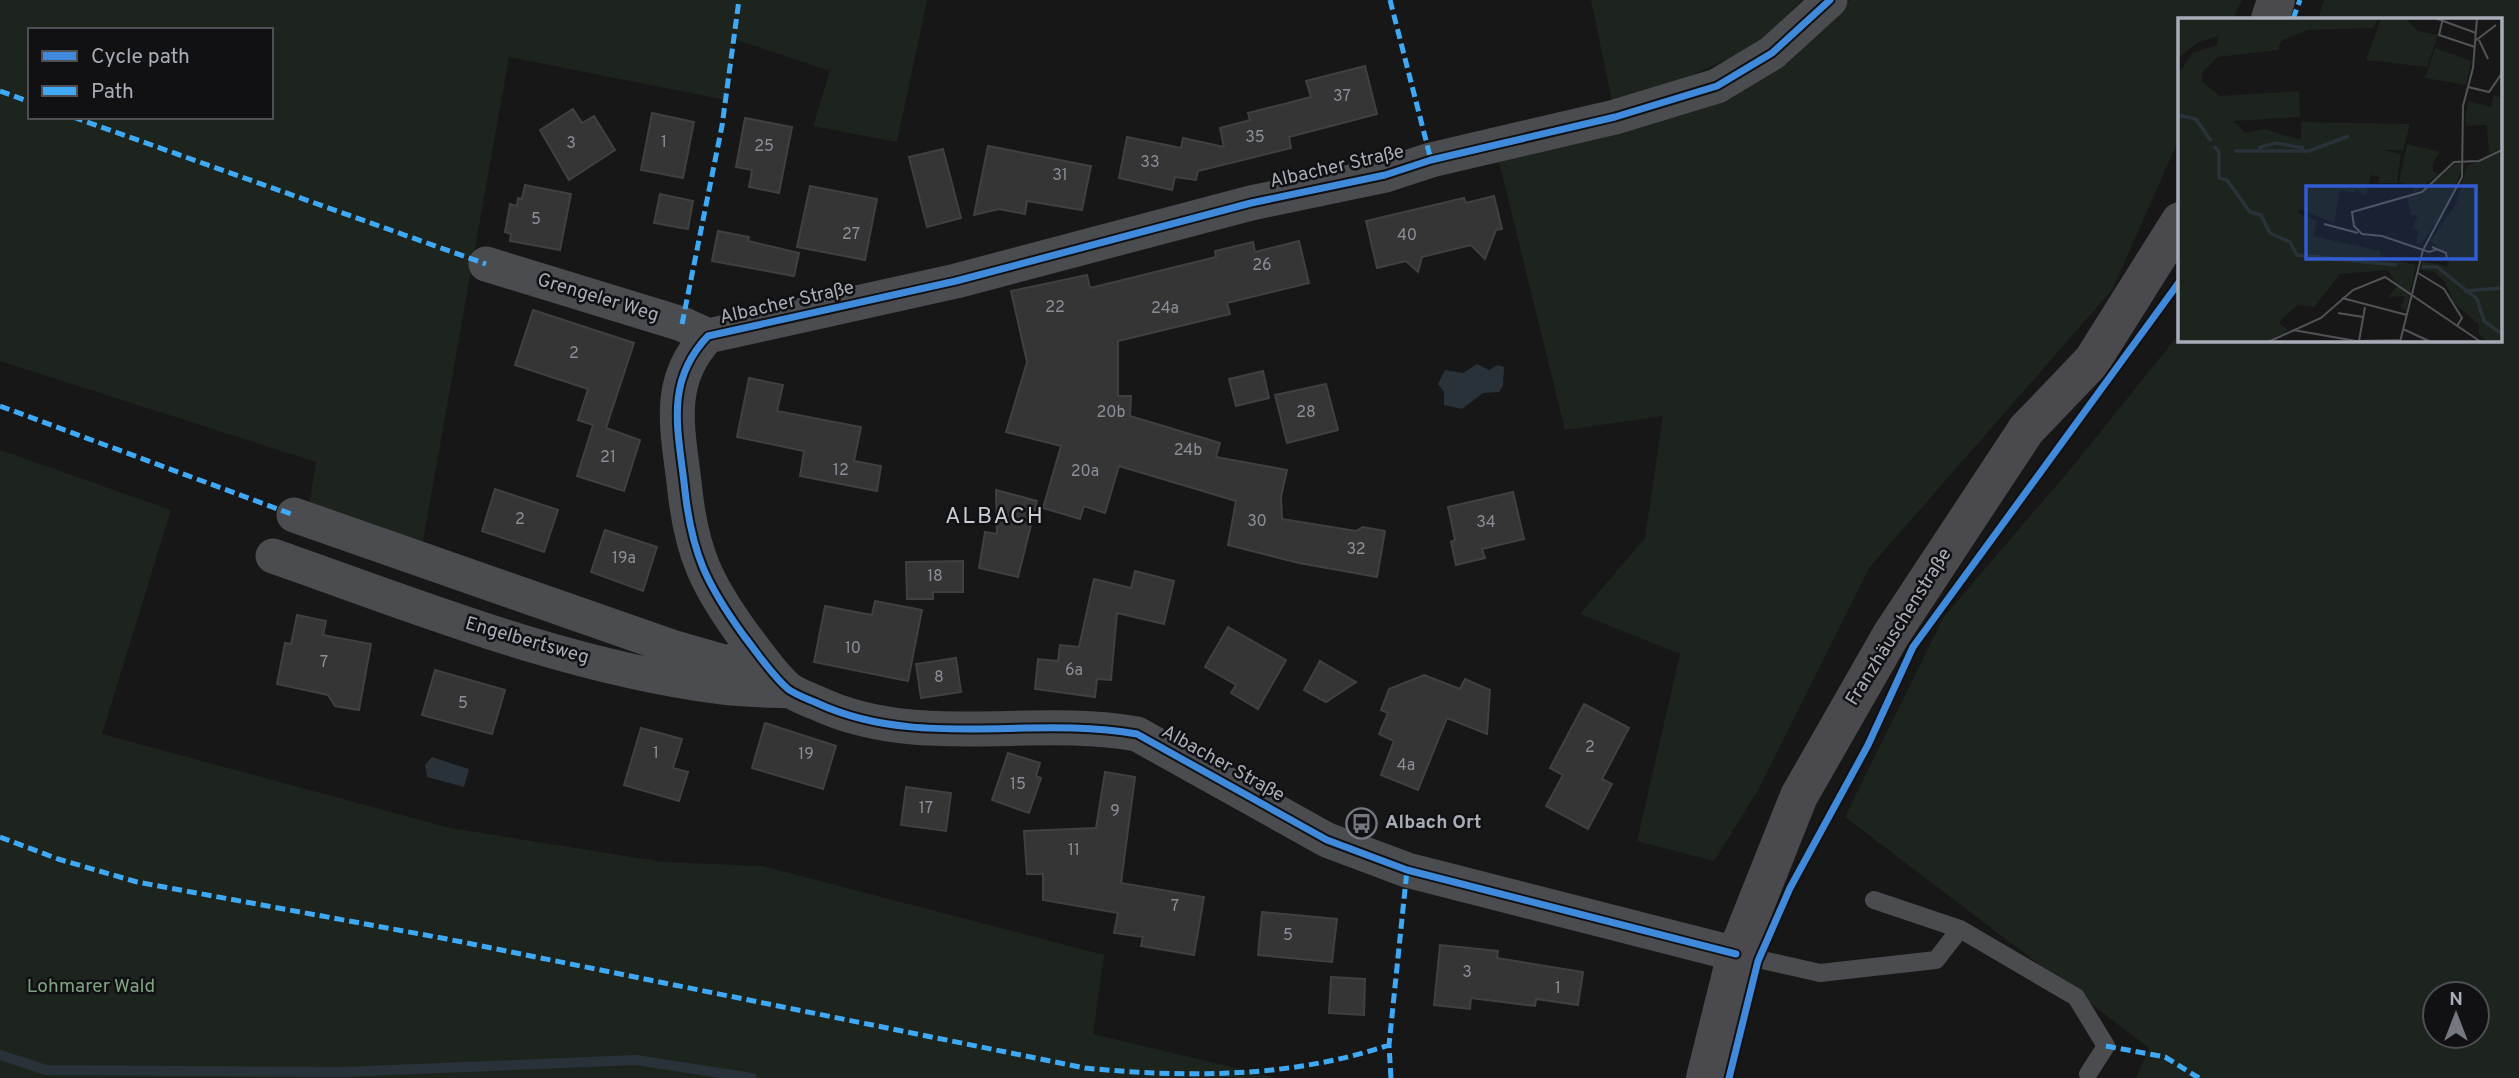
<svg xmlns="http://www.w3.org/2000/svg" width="2519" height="1078" font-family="Overpass,sans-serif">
<rect width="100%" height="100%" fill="#171717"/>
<!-- green -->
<path fill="#1d241e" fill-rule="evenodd" d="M 0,0 L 927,0 L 897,142 L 813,126 L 830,71 L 734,39 L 726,100 L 509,57 L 421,552 L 309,506 L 316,462 L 0,361 ZM 30,30 L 271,30 L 271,117 L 30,117 Z
M 1591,0 L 1802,0 L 1755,47 L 1674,83 L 1612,101 Z
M 1850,0 L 2242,0 L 2233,19 L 2180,19 L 2179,139 L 2112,290 L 1869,568 L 1757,792 L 1714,861 L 1637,841 L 1680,654 L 1580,614 L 1645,538 L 1663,416 L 1565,430 L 1498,158 L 1703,109 L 1789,62 Z
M 2324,0 L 2519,0 L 2519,1078 L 2136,1078 L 2149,1048 L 1845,817 L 1943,618 L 2073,466 L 2179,334 L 2180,340 L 2500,340 L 2500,19 L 2318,19 ZM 2435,994 L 2477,994 L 2477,1036 L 2435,1036 Z
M 0,450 L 171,510 L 102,734 L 450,828 L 663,862 L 762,866 L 1104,955 L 1093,1034 L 1277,1078 L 0,1078 Z"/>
<!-- water -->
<path fill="#2a3239" d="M 1477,364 L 1489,370 L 1498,365 L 1504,367 L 1503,386 L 1499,392 L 1483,393 L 1462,409 L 1444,405 L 1444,392 L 1438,384 L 1445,370 L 1463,373 Z
M 432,757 L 469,769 L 464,787 L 427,777 L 425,765 Z"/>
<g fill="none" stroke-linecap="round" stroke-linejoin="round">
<!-- stream -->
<path stroke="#2a3239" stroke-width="10" d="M 0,1055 L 46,1070 L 342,1072 L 636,1060 L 752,1078"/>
</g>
<!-- building -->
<path fill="#353536" stroke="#3f4043" stroke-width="2" d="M 1365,66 L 1377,114 L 1289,137 L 1291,148 L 1198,171 L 1196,180 L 1175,177 L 1172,190 L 1119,178 L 1127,137 L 1181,148 L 1183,138 L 1224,147 L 1220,128 L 1250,120 L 1248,113 L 1311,97 L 1306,81 Z
M 573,109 L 582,123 L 594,116 L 615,150 L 569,180 L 540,130 Z
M 652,113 L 694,122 L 683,178 L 641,170 Z
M 745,118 L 792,127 L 779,193 L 749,187 L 752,170 L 736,167 Z
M 988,146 L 1091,166 L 1082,210 L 1027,201 L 1025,214 L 999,209 L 974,215 Z
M 943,149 L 961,218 L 927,227 L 909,157 Z
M 525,185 L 571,194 L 560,250 L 510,241 L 511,234 L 505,232 L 510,204 L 517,206 L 518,198 L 522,199 Z
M 810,186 L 877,199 L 865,260 L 797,247 Z
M 660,194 L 693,201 L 688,229 L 654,223 Z
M 1494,196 L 1502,229 L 1496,230 L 1485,259 L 1471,245 L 1422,257 L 1418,272 L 1406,261 L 1377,268 L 1366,221 L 1464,198 L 1466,203 Z
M 718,231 L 749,237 L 748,241 L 799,253 L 794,276 L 712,261 Z
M 1299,241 L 1309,283 L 1227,303 L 1230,314 L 1118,341 L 1118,396 L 1131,396 L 1130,416 L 1220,443 L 1216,457 L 1287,470 L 1281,497 L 1282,519 L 1356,531 L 1363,527 L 1385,531 L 1377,577 L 1299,563 L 1228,545 L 1236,501 L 1119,466 L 1105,513 L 1084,506 L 1080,519 L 1043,508 L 1061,446 L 1006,432 L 1027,362 L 1011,291 L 1087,275 L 1090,288 L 1216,257 L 1215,251 L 1253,242 L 1255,252 Z
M 533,310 L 634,343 L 606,428 L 640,440 L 624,491 L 577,476 L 593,425 L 578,420 L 588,389 L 515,365 Z
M 1263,371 L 1269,398 L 1236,406 L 1229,379 Z
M 749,378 L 783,385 L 777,411 L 861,427 L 854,461 L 881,466 L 877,491 L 800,476 L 804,451 L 737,437 Z
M 1326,384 L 1338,430 L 1287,443 L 1275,395 Z
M 495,489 L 558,510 L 544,552 L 482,531 Z
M 996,490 L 1037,501 L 1018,577 L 979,568 L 985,532 L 997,534 Z
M 1513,492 L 1524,539 L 1482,549 L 1485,558 L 1456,565 L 1451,542 L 1455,540 L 1448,507 Z
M 605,530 L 657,547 L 643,591 L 591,572 Z
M 963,561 L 963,592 L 933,592 L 933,599 L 907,599 L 906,562 Z
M 1135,571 L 1174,581 L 1164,624 L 1117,613 L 1111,680 L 1097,679 L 1095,697 L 1035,689 L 1038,659 L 1058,661 L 1060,645 L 1079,647 L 1094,579 L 1131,588 Z
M 875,601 L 922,610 L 908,681 L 814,662 L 825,606 L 872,615 Z
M 297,615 L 326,621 L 323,635 L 371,644 L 359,710 L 335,706 L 328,695 L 277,684 L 285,643 L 291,644 Z
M 1228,627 L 1286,660 L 1258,709 L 1231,693 L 1236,685 L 1205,667 Z
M 956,658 L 961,692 L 921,698 L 916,664 Z
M 1320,661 L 1356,682 L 1326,702 L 1304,690 Z
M 435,670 L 505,690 L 492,734 L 422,715 Z
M 1424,675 L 1460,689 L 1465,679 L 1490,690 L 1487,734 L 1447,718 L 1418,790 L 1381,775 L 1394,741 L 1379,734 L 1388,713 L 1381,710 L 1389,689 Z
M 1584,704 L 1629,728 L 1602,779 L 1612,784 L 1588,829 L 1546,806 L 1563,775 L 1550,768 Z
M 765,723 L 836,746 L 823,789 L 752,768 Z
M 641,728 L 682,739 L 673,768 L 688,772 L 679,801 L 624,785 Z
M 1008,753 L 1040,763 L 1036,776 L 1041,778 L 1029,813 L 992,800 Z
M 1105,772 L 1135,777 L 1121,883 L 1204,897 L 1194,955 L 1141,946 L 1143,937 L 1114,933 L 1118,913 L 1043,900 L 1043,874 L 1027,874 L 1024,831 L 1096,828 Z
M 906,787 L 951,793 L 946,831 L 901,825 Z
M 1262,912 L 1337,919 L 1332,962 L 1258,955 Z
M 1440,945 L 1498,951 L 1497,958 L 1583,972 L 1578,1005 L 1536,999 L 1535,1006 L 1471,998 L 1470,1009 L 1434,1005 Z
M 1331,977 L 1365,979 L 1364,1015 L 1329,1013 Z"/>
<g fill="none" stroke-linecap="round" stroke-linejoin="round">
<!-- lane -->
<path stroke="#4b4c50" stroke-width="18" d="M 1874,900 L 1960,929 L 2076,997 L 2106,1046 L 2088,1074
M 1736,954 L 1820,973 L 1936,960 L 1960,929"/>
<!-- street -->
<path stroke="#4b4c50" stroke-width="35" d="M 486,264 L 682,324 L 708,336
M 294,515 L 672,647 L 724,662 L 762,660
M 273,556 C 419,607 566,667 721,687 C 743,690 767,690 790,691
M 1736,954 L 1407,870 L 1327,840 L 1137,734 C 1031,715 917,750 817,703 C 808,699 796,695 788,689 C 771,674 758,654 744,636 C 707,585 692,554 685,491 C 679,433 663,383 708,336 L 956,281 L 1251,203 L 1385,175 L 1431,160 L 1615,117 L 1717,86 L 1772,53 L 1830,0"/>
<!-- secondary -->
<path stroke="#4a4a4e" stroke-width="38" d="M 2270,19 L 2276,0
M 1705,1078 L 1736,954 L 1799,796 L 1891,635 L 2026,430 L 2092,361 L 2180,221"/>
<!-- quiet -->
<path stroke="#3fa9f5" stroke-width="5" stroke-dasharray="10 5" stroke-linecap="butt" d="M 1390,0 L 1431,160
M 2293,19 L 2300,0
M 0,91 L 30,102
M 73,117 L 486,264
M 682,324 L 722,126 L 739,0
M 0,406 L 294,515
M 0,837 L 58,859 L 137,882 L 447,939 L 1085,1068 C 1187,1078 1291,1078 1389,1045
M 2106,1046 L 2165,1057 L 2199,1078
M 1391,1078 L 1389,1045 L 1407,870"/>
<defs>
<path id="cycleway" d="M 1736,954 L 1407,870 L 1327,840 L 1137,734 C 1031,715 917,750 817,703 C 808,699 796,695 788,689 C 771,674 758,654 744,636 C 707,585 692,554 685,491 C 679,433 663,383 708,336 L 956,281 L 1251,203 L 1385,175 L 1431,160 L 1615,117 L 1717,86 L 1772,53 L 1830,0
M 1729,1078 L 1758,961 L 1790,888 L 1868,745 L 1913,647 L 2180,281"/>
</defs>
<!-- cycleway casing -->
<use href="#cycleway" stroke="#111113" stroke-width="11"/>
<!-- cycleway -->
<use href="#cycleway" stroke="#408adc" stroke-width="7"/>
</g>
<!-- icons -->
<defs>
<symbol id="bus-ring" viewBox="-11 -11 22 22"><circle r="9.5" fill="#111113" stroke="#757880" stroke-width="1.5"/><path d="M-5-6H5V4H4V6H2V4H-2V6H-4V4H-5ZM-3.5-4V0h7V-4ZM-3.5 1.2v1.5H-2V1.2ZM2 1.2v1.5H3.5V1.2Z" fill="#757880"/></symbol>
</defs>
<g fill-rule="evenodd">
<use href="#bus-ring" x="1344" y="806" width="35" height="35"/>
</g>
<g text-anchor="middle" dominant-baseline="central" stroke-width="5" stroke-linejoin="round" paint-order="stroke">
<!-- number labels -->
<g font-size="16" fill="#8b8f98">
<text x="1342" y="97">37</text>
<text x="1255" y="138">35</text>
<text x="664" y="143">1</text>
<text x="571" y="144">3</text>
<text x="764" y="147">25</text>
<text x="1150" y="163">33</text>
<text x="1060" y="176">31</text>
<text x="536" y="220">5</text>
<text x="851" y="235">27</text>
<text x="1407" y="236">40</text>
<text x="1262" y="266">26</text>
<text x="1055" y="308">22</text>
<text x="1165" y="309">24a</text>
<text x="574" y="354">2</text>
<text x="1111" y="413">20b</text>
<text x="1306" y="413">28</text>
<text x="1188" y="451">24b</text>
<text x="608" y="458">21</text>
<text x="841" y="471">12</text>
<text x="1085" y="472">20a</text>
<text x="520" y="520">2</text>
<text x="1257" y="522">30</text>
<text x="1486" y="523">34</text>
<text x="1356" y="550">32</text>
<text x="624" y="559">19a</text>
<text x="935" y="577">18</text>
<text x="853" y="649">10</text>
<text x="324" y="663">7</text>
<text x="1074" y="671">6a</text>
<text x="939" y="678">8</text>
<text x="463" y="704">5</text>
<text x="1590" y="748">2</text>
<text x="656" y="754">1</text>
<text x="806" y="755">19</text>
<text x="1406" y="766">4a</text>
<text x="1018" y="785">15</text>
<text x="926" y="809">17</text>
<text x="1115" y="812">9</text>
<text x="1074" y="851">11</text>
<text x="1175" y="907">7</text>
<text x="1288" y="936">5</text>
<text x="1467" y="973">3</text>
<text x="1558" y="989">1</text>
</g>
<!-- street labels -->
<g font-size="19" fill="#a8adb8" stroke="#111113">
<text transform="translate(1337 167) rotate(-13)">Albacher Straße</text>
<text transform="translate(598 298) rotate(17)">Grengeler Weg</text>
<text transform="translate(787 303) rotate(-13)">Albacher Straße</text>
<text transform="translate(1899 627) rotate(-58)">Franzhäuschenstraße</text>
<text transform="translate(527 641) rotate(16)">Engelbertsweg</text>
<text transform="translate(1223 764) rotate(29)">Albacher Straße</text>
</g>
<!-- poi labels -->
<g font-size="19" font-weight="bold" fill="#a8adb8" stroke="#111113" text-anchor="start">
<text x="1385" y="823">Albach Ort</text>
</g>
<!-- park labels -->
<g font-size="19" fill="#7fa381" stroke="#111113">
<text x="91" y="987">Lohmarer Wald</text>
</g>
<!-- quarter labels -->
<g font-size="23" letter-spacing="2" fill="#c9ccd4" stroke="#111113">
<text x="995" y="517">ALBACH</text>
</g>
</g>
<!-- overview -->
<g transform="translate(2178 18)">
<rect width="324" height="324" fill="#171717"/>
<path d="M 0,0 L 201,0 L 195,10 L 129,12 L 103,23 L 100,32 L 40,39 L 24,54 L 24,64 L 42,78 L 121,73 L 122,99 L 56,103 L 67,115 L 86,111 L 123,122 L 123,104 L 232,106 L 225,133 L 202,131 L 223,136 L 219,165 L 200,165 L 201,159 L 193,157 L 188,178 L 178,171 L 177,175 L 162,172 L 156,205 L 122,191 L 120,195 L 139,203 L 135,218 L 202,233 L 202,238 L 238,247 L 228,294 L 223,289 L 227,278 L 210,279 L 219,268 L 210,252 L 162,256 L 136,289 L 120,287 L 110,295 L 101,305 L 110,312 L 91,324 L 0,324 L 0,263 L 8,266 L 0,260 L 0,57 L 14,35 L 39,27 L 40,18 L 20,24 L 0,40 ZM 203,0 L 227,0 L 240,13 L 260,17 L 249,49 L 188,42 ZM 257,30 L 293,43 L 288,67 L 247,60 ZM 316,77 L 324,80 L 324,130 L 311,136 L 309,107 L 288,108 L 287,100 L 290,83 L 313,89 ZM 229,126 L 262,134 L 255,145 L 255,153 L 261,156 L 236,175 L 235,168 L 221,164 ZM 324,134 L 324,324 L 311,324 L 301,316 L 301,307 L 276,285 L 267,264 L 256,254 L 242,252 L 244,243 L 269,248 L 272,239 L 252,223 L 278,186 L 289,148 ZM 278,145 L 283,146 L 283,153 L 270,188 L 243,226 L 238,225 L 241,212 L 234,210 L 240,197 L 233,197 L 229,179 L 243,176 Z" fill="#1d241e"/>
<path fill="none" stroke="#2a3239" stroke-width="3.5" d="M 0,97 L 18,101 L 33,123M 36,128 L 41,134 L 41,160 L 49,162 L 72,194 L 83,197 L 92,215 L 112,224 L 119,237 L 219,247M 80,130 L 97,125 L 126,130M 56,133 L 131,133 L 171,118M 244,249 L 259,249 L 299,281 L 306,303 L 324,316M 286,273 L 324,270"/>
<path fill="none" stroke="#515357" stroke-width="2" d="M 257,0 L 298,15M 265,0 L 261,17 L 297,29M 301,22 L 310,41M 297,23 L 318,7M 290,69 L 311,74 L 324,55M 146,206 L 180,215M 254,229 L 268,235 L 269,241M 260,231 L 251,234 L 204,218 L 184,216 L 176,208 L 174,194 L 244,174 L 276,144 L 301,143 L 324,132M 240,255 L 266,271 L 284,300 L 279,308M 164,280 L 229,297M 160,295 L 185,299M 225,311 L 253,324M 115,312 L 178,323 L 222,322M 181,323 L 187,289M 90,324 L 143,300 L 175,272 L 207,259 L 303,324M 222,324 L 245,232 L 284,159 L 285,88 L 295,50 L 299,0"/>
<path fill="#325cd3" fill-opacity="0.15" stroke="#325cd3" stroke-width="3.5" d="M 128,168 L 298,168 L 298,241 L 128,241 Z"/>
<rect width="324" height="324" fill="none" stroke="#a8adb8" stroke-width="3.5"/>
</g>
<!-- legend -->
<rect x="28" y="28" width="245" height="91" fill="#111113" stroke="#4d4f55" stroke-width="2"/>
<rect x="42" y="51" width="35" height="10" fill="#408adc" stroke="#4d4f55" stroke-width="2"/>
<text x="91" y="63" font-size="21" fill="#a8adb8">Cycle path</text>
<rect x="42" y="86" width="35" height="10" fill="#3fa9f5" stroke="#4d4f55" stroke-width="2"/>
<text x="91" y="98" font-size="21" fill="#a8adb8">Path</text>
<!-- north arrow -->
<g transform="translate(2456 1015)"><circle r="33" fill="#111113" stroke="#4d4f55" stroke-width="2"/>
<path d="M0-5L12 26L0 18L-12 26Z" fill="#757880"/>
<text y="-10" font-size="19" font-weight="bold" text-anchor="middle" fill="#a8adb8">N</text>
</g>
</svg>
